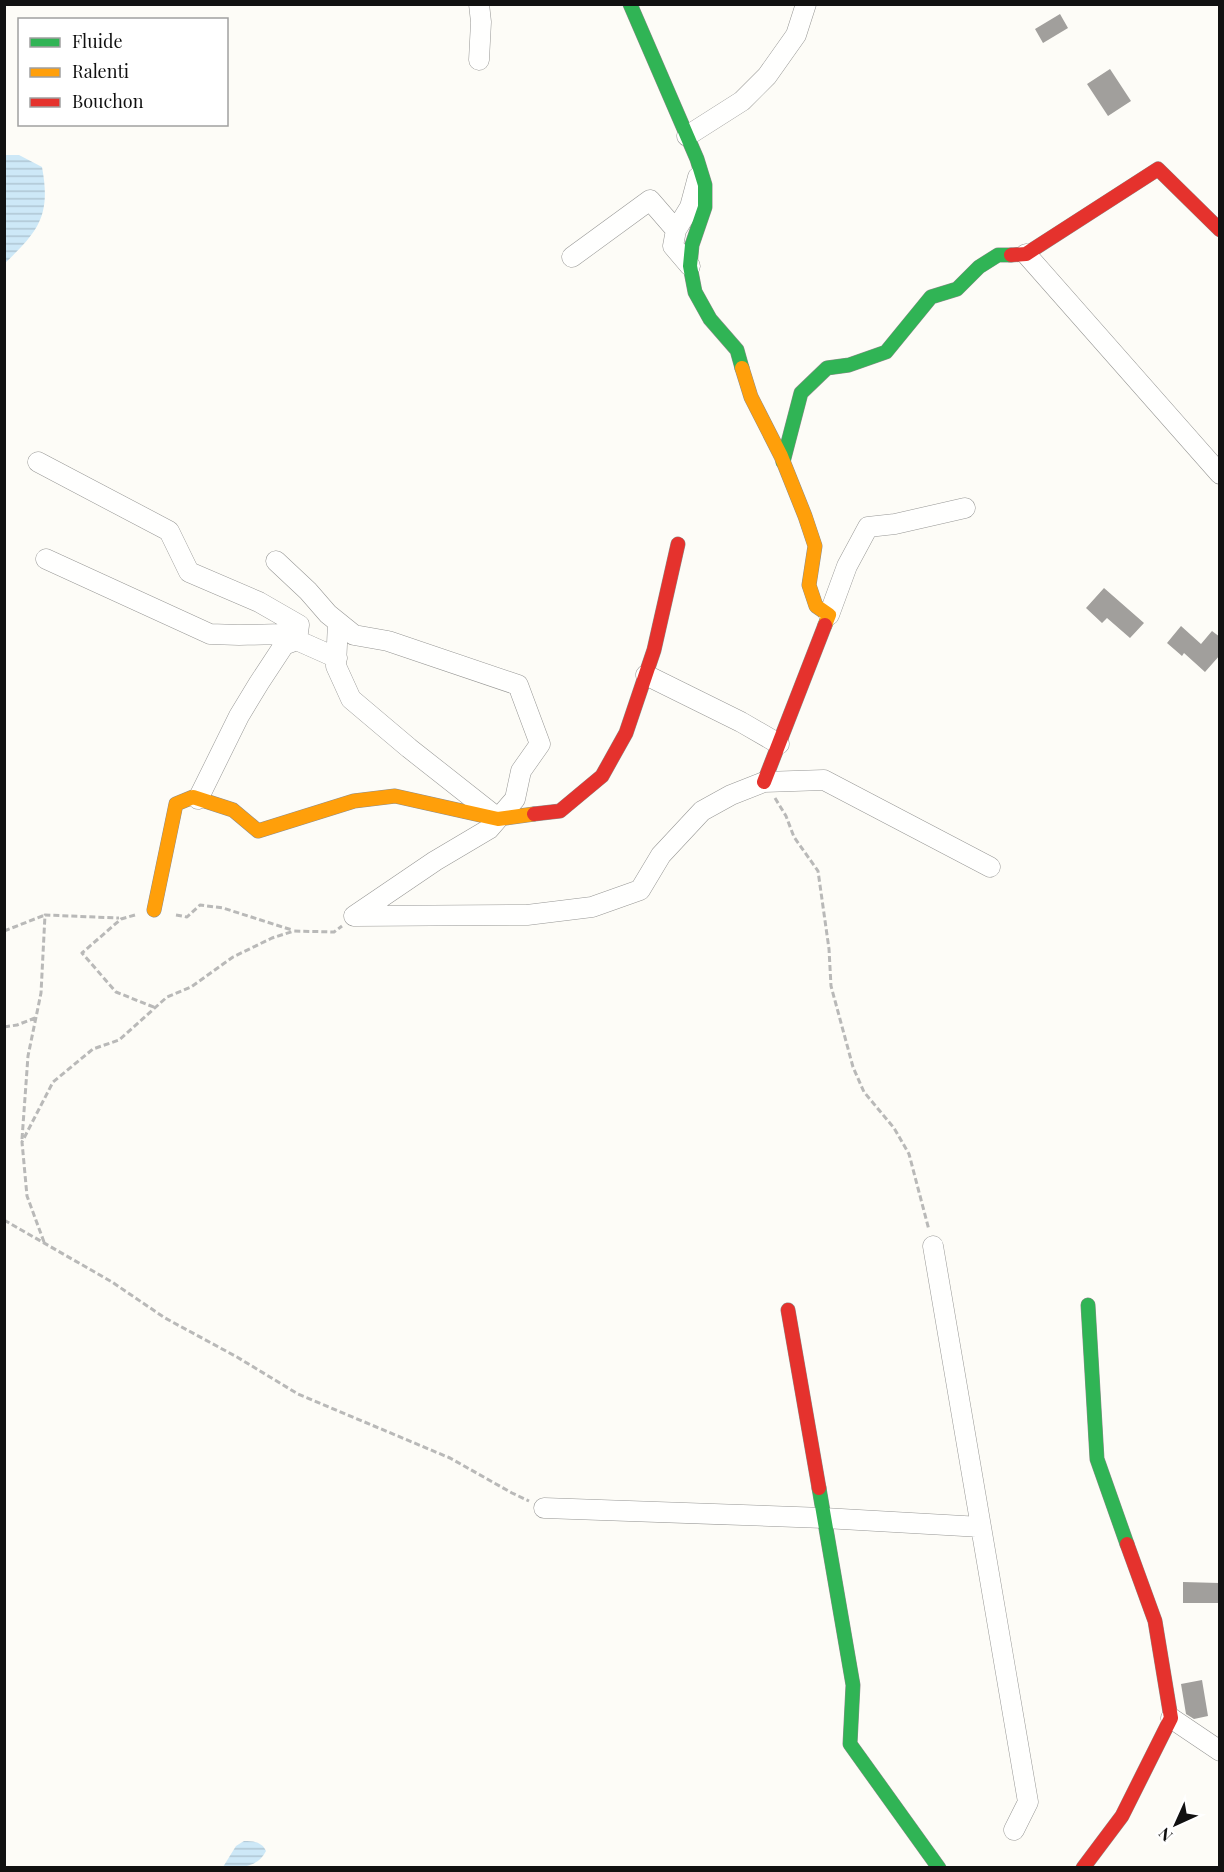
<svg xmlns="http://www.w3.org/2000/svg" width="1224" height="1872" font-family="'Playfair Display',serif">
<defs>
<pattern id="water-rules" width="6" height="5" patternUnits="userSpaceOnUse" patternTransform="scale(1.5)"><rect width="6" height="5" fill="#cde8f7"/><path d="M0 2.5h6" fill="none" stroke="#afc6d3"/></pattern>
</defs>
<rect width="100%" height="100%" fill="#fdfcf7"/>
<!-- water -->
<path fill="url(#water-rules)" d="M 5,155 L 19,155 L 42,167 C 51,215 39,231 5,263 Z
M 244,1841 C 254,1841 262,1842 266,1851 C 258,1868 239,1868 223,1867 L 236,1846 Z"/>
<!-- building -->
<path fill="#a19f9c" d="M 1060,14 L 1068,28 L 1043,43 L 1035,29 Z
M 1110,69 L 1131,101 L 1108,116 L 1087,84 Z
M 1104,588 L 1144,623 L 1130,638 L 1107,618 L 1102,623 L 1086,608 Z
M 1181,626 L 1201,644 L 1212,631 L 1220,637 L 1220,655 L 1205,672 L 1184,653 L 1182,656 L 1167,643 Z
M 1183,1582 L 1219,1583 L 1219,1603 L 1183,1603 Z
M 1202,1680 L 1208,1716 L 1194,1719 L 1186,1714 L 1181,1684 Z"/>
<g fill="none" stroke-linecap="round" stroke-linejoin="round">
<defs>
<path id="street" d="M 479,4 L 481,22 L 479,60
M 687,136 L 742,101 L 767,76 L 796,35 L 806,4
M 1026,254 L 1220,474
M 572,257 L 650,200 L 676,230
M 690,266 L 673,246 L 676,230 L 690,207 L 698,177
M 38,462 L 169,531 L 189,572 L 259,602 L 299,625 L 297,640 L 284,645 L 259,683 L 239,716 L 198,799
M 46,559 L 210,634 L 239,635 L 283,634 L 337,658
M 276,561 L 308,591 L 328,614 L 354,635 L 388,641 L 518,685 L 540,744 L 521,771 L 515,799 L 489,829 L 435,861 L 354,916
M 829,615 L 847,566 L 868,527 L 895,524 L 965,508
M 338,622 L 336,666 L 351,699 L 409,748 L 494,815
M 646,675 L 741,722 L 779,744
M 354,916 L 527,915 L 592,907 L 640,890 L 661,855 L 702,811 L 731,795 L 764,782 L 824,780 L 990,867
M 933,1246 L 1028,1802 L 1014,1830
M 544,1508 L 824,1518 L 981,1527
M 1171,1718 L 1220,1751"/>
<path id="fast" d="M 630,4 L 697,159 L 705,185 L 705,207 L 692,245 L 690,266 L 695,292 L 710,319 L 737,350 L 742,368
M 783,462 L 801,393 L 827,368 L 849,365 L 886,352 L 931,297 L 957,289 L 979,267 L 998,255 L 1011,255
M 1088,1305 L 1097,1459 L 1127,1544
M 819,1488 L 853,1685 L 850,1744 L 939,1868"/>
<path id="slow" d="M 742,368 L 751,397 L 781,456 L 805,516 L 815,546 L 809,585 L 816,606 L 829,615 L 825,625
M 154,910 L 176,804 L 193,797 L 233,810 L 258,831 L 354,801 L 395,796 L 498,819 L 534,814"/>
<path id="jam" d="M 1011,255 L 1026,254 L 1158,169 L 1220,230
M 764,782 L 825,625
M 534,814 L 560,811 L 602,776 L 626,733 L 654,650 L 678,544
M 788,1310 L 819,1488
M 1083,1868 L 1122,1816 L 1171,1718 L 1155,1621 L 1127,1544"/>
</defs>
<!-- street casing -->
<use href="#street" stroke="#979795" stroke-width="21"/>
<!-- fast casing -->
<use href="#fast" stroke="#8e8d8b" stroke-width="15"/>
<!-- slow casing -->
<use href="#slow" stroke="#8e8d8b" stroke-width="15"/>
<!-- jam casing -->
<use href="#jam" stroke="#8e8d8b" stroke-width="15"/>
<!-- path -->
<path stroke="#b9b9b8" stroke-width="3" stroke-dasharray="6 3" stroke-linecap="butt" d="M 775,798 L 786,816 L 794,837 L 818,871 L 829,949 L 831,986 L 853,1067 L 864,1092 L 894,1128 L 909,1154 L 929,1230
M 135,915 L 121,919 L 82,953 L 116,992 L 156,1008
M 176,915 L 187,917 L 200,905 L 223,908 L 292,930
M 4,931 L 45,915
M 4,1027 L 17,1025 L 35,1018
M 22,1139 L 28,1056 L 41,993 L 45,915 L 119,918
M 4,1220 L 112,1282 L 165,1318 L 237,1357 L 298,1394 L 450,1458 L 512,1493 L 529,1501
M 44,1242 L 27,1196 L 22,1142 L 53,1082 L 93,1049 L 119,1040 L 167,997 L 191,987 L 233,957 L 272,938 L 294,931 L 334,932 L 342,926"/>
<!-- street -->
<use href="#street" stroke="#fffffe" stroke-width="20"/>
<!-- fast -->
<use href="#fast" stroke="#30b455" stroke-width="14"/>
<!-- slow -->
<use href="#slow" stroke="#ff9f0a" stroke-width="14"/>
<!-- jam -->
<use href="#jam" stroke="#e5322d" stroke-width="14"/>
</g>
<!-- border -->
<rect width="1224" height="1872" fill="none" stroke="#111111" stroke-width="12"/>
<!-- legend -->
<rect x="18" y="18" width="210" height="108" fill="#ffffff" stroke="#a0a0a0" stroke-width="1.5"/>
<rect x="30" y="38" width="30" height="9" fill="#30b455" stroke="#a0a0a0" stroke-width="1.5"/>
<text x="72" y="48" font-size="18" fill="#111111">Fluide</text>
<rect x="30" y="68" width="30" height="9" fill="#ff9f0a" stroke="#a0a0a0" stroke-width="1.5"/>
<text x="72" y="78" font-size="18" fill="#111111">Ralenti</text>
<rect x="30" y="98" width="30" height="9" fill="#e5322d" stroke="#a0a0a0" stroke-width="1.5"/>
<text x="72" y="108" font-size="18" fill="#111111">Bouchon</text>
<!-- north arrow -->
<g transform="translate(1176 1824) rotate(225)" stroke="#ffffff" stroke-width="4.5" paint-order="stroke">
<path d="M0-4.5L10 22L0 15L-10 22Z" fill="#111111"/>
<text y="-9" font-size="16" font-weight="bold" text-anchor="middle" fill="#111111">N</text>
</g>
</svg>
